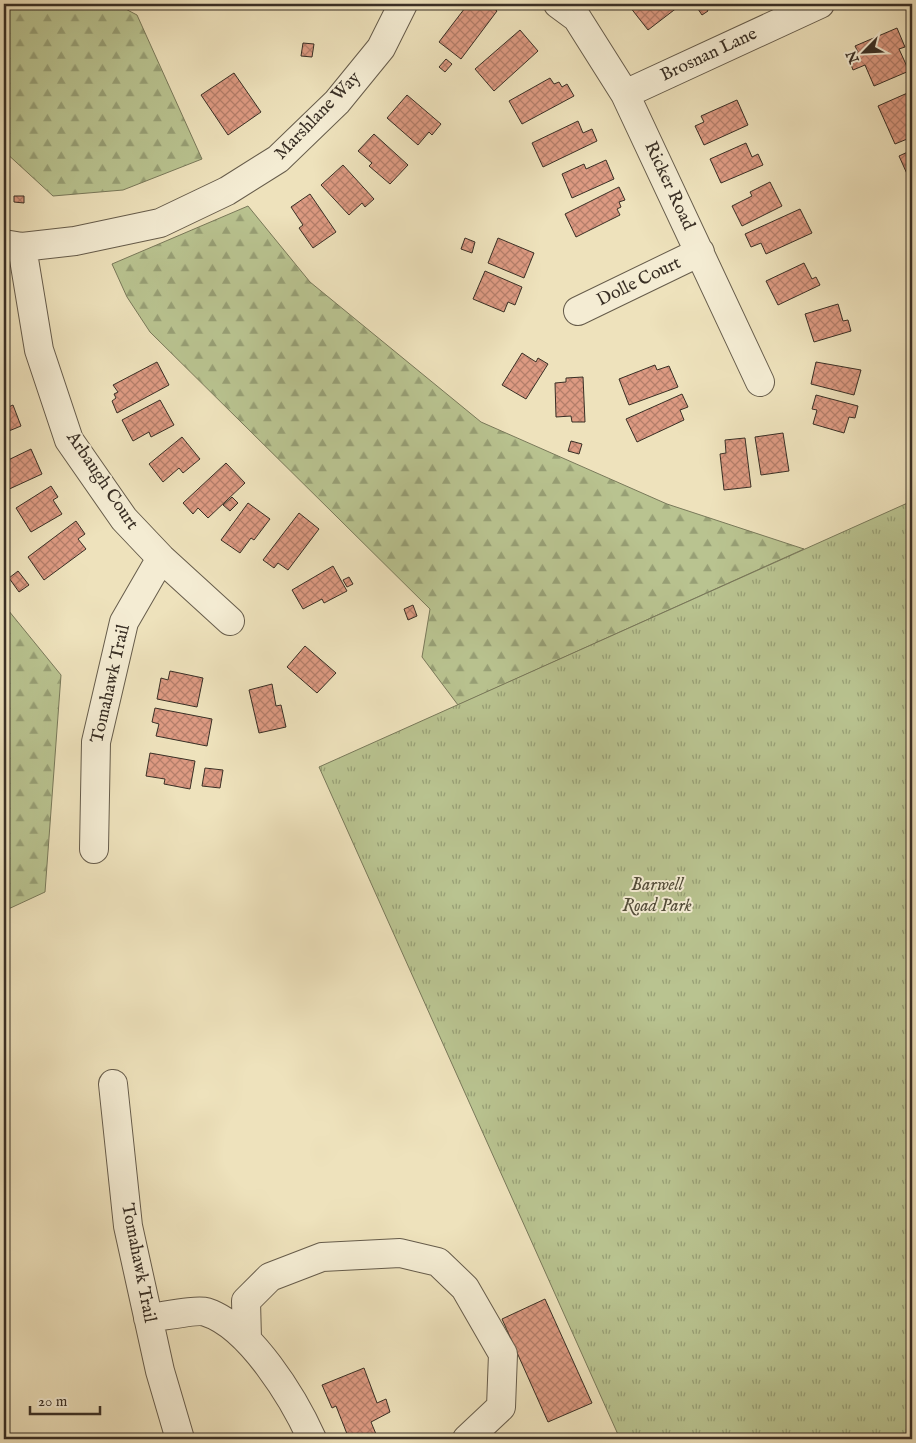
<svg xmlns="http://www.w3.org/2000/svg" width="916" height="1443" font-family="'IM FELL English',serif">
<defs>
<pattern id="forest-firs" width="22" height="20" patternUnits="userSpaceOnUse" patternTransform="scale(1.25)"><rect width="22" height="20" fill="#b9c390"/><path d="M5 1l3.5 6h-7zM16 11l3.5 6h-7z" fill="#979f75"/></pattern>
<pattern id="park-tufts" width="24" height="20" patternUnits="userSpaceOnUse" patternTransform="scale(1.25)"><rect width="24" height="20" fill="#b9c390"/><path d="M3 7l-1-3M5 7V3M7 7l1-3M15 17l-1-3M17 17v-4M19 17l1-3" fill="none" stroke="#979f75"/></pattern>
<pattern id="building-cross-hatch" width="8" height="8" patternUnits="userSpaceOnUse" patternTransform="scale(1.25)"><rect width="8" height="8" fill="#dd9a82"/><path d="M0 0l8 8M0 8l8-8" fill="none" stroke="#b47e6a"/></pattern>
</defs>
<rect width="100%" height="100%" fill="#eee2bc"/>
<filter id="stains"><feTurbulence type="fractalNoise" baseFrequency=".004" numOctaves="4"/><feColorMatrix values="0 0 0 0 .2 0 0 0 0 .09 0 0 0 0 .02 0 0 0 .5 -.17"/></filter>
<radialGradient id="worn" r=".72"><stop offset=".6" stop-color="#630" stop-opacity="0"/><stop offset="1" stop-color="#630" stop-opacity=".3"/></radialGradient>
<!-- forest -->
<path fill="url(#forest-firs)" stroke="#79795a" d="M 4,4 L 116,4 L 137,15 L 202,159 L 123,190 L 53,196 L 4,151 Z
M 248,206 L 310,282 L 481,422 L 667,504 L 804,549 L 458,705 L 422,657 L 430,609 L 150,332 L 127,297 L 112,264 Z
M 4,605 L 61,675 L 45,892 L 4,911 Z"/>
<!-- park -->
<path fill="url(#park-tufts)" stroke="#79795a" d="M 912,501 L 912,1439 L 620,1439 L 319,767 Z"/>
<!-- building -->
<path fill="url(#building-cross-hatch)" stroke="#392f25" d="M 252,4 L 292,4 L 292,6 L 252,5 Z
M 310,4 L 349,4 L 310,6 Z
M 468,4 L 474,4 L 481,9 L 488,4 L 497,11 L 461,59 L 439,42 Z
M 635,4 L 676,4 L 678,7 L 648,30 L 630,7 Z
M 699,4 L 704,4 L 708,11 L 702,15 L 696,6 Z
M 897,28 L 905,47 L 899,49 L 909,71 L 874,86 L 865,65 L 853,70 L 848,57 L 858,52 L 855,46 Z
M 520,30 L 538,51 L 494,91 L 475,69 Z
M 303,43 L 314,44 L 312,57 L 301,56 Z
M 446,59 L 452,64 L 445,72 L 439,67 Z
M 234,73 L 261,112 L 228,135 L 201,95 Z
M 550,78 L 554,84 L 559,82 L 562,87 L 567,84 L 574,96 L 522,124 L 509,101 Z
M 912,91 L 912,137 L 895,144 L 878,106 Z
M 407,95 L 441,124 L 432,135 L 429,132 L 418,145 L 387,118 Z
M 737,100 L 748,125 L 704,145 L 695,126 L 704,122 L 701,116 Z
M 578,121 L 583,133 L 592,129 L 597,141 L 543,167 L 532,143 Z
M 374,134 L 408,165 L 390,184 L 369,166 L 372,163 L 358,151 Z
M 746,143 L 752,157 L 758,154 L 763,165 L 721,183 L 710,159 Z
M 912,150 L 912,185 L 899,156 Z
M 606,160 L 614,179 L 572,198 L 562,174 L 584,164 L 586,169 Z
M 343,165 L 374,199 L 365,207 L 362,203 L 349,215 L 321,185 Z
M 770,182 L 782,206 L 742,226 L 732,206 L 752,196 L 750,192 Z
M 619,187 L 625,200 L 619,202 L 621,207 L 617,209 L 620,215 L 576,237 L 565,214 Z
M 310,194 L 336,232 L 313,248 L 299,228 L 303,225 L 291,207 Z
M 14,196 L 24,196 L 24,203 L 14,202 Z
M 800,209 L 812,233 L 766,254 L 761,243 L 751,247 L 745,234 Z
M 465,238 L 475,242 L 472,253 L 461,249 Z
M 498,238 L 534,253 L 524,278 L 488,263 Z
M 804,263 L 812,279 L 816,277 L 820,285 L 778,305 L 766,281 Z
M 485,271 L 522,287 L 515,305 L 508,302 L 504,312 L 473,299 Z
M 838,304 L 843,321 L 848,320 L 851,331 L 814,342 L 805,314 Z
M 522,353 L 536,362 L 538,358 L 548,364 L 526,399 L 502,385 Z
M 157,362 L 169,385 L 117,413 L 112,401 L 116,398 L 114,394 L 118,392 L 113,385 Z
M 816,362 L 861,370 L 854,395 L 811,384 Z
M 655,365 L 657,370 L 669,366 L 678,387 L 629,405 L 619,379 Z
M 583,377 L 585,422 L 572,422 L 571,416 L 556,417 L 555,383 L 566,382 L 566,378 Z
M 682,394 L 688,407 L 680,410 L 684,420 L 637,442 L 626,419 Z
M 816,395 L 858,406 L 855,418 L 849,417 L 844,433 L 813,424 L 817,410 L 812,409 Z
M 160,400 L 174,425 L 151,437 L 149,432 L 133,441 L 122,420 Z
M 13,405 L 21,426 L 4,433 L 4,409 Z
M 783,433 L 789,471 L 761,475 L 755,437 Z
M 182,437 L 200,459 L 183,473 L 179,468 L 163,482 L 149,464 Z
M 745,438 L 751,487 L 724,490 L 720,454 L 726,453 L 725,440 Z
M 571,441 L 582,444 L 579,454 L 568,451 Z
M 31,449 L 42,474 L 5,491 L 4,462 Z
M 226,463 L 245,483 L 208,518 L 198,508 L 193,514 L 183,503 Z
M 51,486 L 58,497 L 53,500 L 62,514 L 31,532 L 16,508 Z
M 232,497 L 238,503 L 230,511 L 223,505 Z
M 248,503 L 270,519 L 254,540 L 251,538 L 240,553 L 221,540 Z
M 299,513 L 319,529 L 288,570 L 278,563 L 274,568 L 263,560 Z
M 76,521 L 85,534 L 78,539 L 86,549 L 44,580 L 28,557 Z
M 333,566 L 347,591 L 324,603 L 322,599 L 303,609 L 292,590 Z
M 18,571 L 29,585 L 19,592 L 9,578 Z
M 349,577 L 353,584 L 347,587 L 343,580 Z
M 413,605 L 417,616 L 408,620 L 404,609 Z
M 305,646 L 336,673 L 317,693 L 287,667 Z
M 170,671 L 203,678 L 197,707 L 157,699 L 161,678 L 168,680 Z
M 272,684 L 276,706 L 281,705 L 286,727 L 259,733 L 249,690 Z
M 155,708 L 212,719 L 207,746 L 156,736 L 159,724 L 152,722 Z
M 150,753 L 195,761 L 190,789 L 164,784 L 165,779 L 146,776 Z
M 205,768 L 223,770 L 220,788 L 202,786 Z
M 545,1299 L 592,1403 L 548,1422 L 502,1319 Z
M 364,1368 L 377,1403 L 386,1399 L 390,1412 L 371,1422 L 378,1439 L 349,1439 L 336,1406 L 332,1408 L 322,1385 Z"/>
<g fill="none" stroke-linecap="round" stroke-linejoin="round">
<defs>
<path id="minor" d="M 558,4 L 577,18 L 625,94 L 760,382
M 625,94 L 820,4
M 4,244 L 22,247 L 75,241 L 160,223 L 227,191 L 278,159 L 337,102 L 381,48 L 403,4
M 22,247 L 39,350 L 69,440 L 124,519 L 161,558 L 230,621
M 578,311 L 700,252
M 94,849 L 96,742 L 124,622 L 161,558
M 113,1084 L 128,1226 L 160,1371 L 180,1439
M 148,1318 C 160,1317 197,1309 206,1312 C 250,1326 294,1399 312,1439
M 247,1339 L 246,1301 L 270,1277 L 322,1257 L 400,1253 L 438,1262 L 465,1288 L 503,1354 L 501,1407 L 467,1439"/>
</defs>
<!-- minor casing -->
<use href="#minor" stroke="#665c4b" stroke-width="30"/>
<!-- minor -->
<use href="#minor" stroke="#f4ecd3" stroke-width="28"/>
</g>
<g text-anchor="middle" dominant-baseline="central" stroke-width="4" stroke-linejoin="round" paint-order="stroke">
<!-- street labels -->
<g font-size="18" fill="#392f25" stroke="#f4ecd3">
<text transform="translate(709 55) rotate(-25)">Brosnan Lane</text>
<text transform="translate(318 116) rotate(-46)">Marshlane Way</text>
<text transform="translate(669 186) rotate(65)">Ricker Road</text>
<text transform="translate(639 282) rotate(-26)">Dolle Court</text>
<text transform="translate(102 481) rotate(56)">Arbaugh Court</text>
<text transform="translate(111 684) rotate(-77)">Tomahawk Trail</text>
<text transform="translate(138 1263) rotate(79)">Tomahawk Trail</text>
</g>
<!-- park labels -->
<g font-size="18" font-style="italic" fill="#534d3a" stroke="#f4ecd3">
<text x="657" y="885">Barwell<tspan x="657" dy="21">Road Park</tspan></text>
</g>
</g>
<!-- margin -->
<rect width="916" height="1443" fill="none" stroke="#eee2bc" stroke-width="20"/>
<rect x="5" y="5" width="906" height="1433" fill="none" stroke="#392f25" stroke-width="2.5"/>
<rect x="10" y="10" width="896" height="1423" fill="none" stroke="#392f25"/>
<!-- north arrow -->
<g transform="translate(864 52) rotate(246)" stroke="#f4ecd3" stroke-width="4" paint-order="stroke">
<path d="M0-4L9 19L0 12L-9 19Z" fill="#392f25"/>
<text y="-8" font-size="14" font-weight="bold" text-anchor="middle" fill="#392f25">N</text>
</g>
<!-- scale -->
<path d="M30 1406v8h70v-8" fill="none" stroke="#392f25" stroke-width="2.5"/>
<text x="38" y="1406" font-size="15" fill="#392f25" stroke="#f4ecd3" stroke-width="4" paint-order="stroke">20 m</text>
<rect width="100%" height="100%" filter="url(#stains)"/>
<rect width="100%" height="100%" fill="url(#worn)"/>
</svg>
